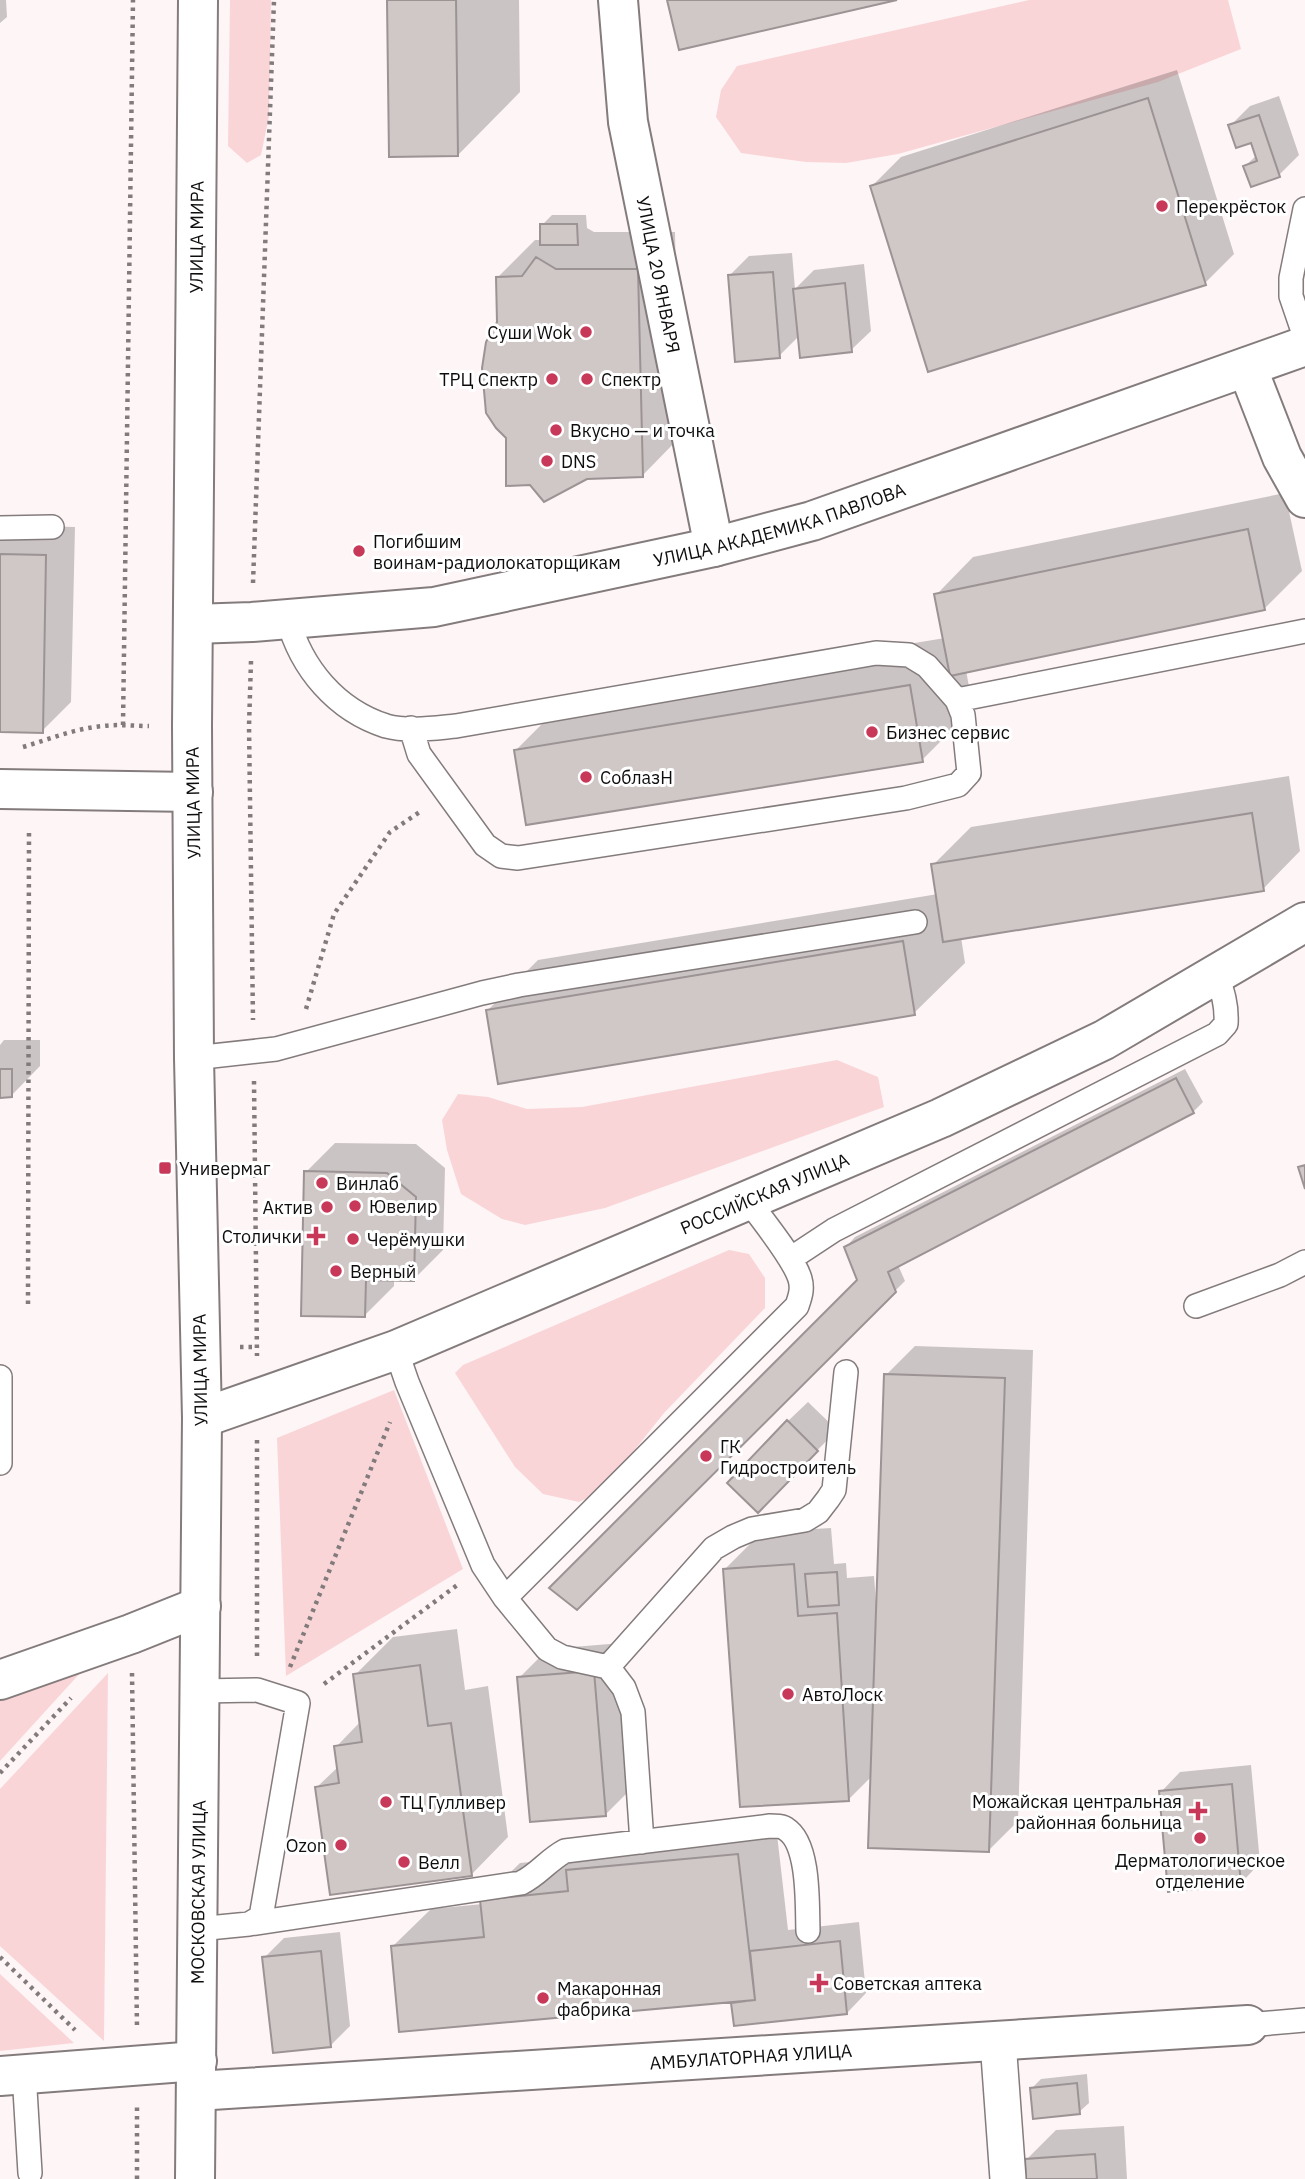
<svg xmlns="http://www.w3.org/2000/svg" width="1305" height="2179" font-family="'IBM Plex Sans',sans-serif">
<rect width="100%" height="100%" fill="#fef5f6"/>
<!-- green -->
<path fill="#fad5d8" d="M 230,0 L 271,0 L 269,116 L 261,155 L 247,163 L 228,146 Z
M 1029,0 L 1228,0 L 1241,49 L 1158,82 L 898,154 L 846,163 L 806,162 L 741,153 L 716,117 L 721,90 L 737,66 Z
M 837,1060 L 878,1077 L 884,1107 L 605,1208 L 525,1225 L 502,1219 L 461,1194 L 447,1150 L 442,1120 L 458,1094 L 488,1097 L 527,1109 L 582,1107 Z
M 729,1250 L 749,1254 L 765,1278 L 765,1308 L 664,1413 L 601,1492 L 579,1502 L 543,1494 L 515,1467 L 455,1373 L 463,1365 Z
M 394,1390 L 463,1569 L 286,1676 L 277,1438 Z
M 92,1660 L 0,1761 L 0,1692 Z
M 108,1673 L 104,2041 L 0,1946 L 0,1789 Z
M 0,1974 L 74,2043 L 0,2051 Z"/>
<!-- shadow -->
<path fill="#0003" d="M 0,0 L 6,0 L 7,17 L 0,23 Z
M 389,0 L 519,0 L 520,92 L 458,155 Z
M 1177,70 L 1234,254 L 1205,283 L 872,186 L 901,157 Z
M 1279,96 L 1299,155 L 1279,175 L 1245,166 L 1257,155 L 1252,141 L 1230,126 L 1250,106 Z
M 552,215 L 586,215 L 587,228 L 594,232 L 675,232 L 679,438 L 642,476 L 508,437 L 499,323 L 497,278 L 535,240 L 542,240 L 542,225 Z
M 792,253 L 795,289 L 814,270 L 864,264 L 871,331 L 851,350 L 799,336 L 779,356 L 729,276 L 749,256 Z
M 1285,493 L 1302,571 L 1264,609 L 966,670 L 973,709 L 922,760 L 516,750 L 566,700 L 945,638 L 936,595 L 973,557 Z
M 0,525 L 75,527 L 71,702 L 42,731 L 0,730 Z
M 1289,776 L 1300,851 L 1263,889 L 961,937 L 965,963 L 914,1013 L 488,1010 L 538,960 L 938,894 L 933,865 L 971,827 Z
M 4,1040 L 40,1040 L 40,1066 L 11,1096 L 0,1096 L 0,1045 Z
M 1185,1069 L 1203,1102 L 1193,1112 L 898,1265 L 905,1281 L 577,1607 L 859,1280 L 846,1247 L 855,1237 Z
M 335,1143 L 416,1144 L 445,1168 L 443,1250 L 414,1279 L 394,1279 L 394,1286 L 365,1315 L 306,1172 Z
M 915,1346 L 1033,1350 L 1018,1821 L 989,1850 L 873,1775 L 849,1799 L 724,1570 L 762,1532 L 831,1528 L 834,1564 L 846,1563 L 847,1578 L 874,1576 L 876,1602 L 878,1602 L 886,1375 Z
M 808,1402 L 837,1430 L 778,1491 L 788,1421 Z
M 457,1629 L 465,1690 L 488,1686 L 508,1837 L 471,1875 L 317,1787 L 339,1766 L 336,1747 L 361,1721 L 355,1675 L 393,1637 Z
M 622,1643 L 635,1785 L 606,1814 L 519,1678 L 548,1649 Z
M 1251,1765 L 1260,1863 L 1241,1883 L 1161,1792 L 1180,1772 Z
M 775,1817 L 788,1930 L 859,1922 L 866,1993 L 847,2013 L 733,2003 L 736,2000 L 393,1946 L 431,1909 L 483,1904 L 482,1900 L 520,1863 L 582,1857 L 606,1834 Z
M 340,1932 L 350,2026 L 330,2046 L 264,1958 L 284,1938 Z
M 1087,2074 L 1089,2103 L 1079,2112 L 1032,2088 L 1041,2079 Z
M 1124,2126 L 1127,2179 L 1028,2179 L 1027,2159 L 1056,2130 Z"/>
<!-- building -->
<path fill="#d0c7c7" stroke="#9b9394" stroke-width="2" d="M 387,0 L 456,0 L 458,156 L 389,157 Z
M 667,0 L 897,0 L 679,50 Z
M 1148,98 L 1206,285 L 928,372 L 870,186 Z
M 1259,115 L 1280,177 L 1251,187 L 1243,166 L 1257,161 L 1251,143 L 1236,148 L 1228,125 Z
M 540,224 L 577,224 L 578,245 L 540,245 Z
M 536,257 L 556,269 L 638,269 L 643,477 L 587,479 L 544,502 L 530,485 L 506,486 L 506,438 L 496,428 L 486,413 L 482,368 L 486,342 L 497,322 L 496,277 L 522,276 Z
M 773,272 L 780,358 L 735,362 L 728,275 Z
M 845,283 L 852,352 L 800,358 L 793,289 Z
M 1248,529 L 1265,610 L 950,676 L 934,594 Z
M 0,554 L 46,555 L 43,733 L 0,732 Z
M 910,685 L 923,762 L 526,825 L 514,750 Z
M 1252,813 L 1264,891 L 943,942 L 931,864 Z
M 903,941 L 915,1015 L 498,1084 L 486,1010 Z
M 0,1069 L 12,1069 L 12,1097 L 0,1098 Z
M 1176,1078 L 1194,1113 L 888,1272 L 896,1292 L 577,1610 L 549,1588 L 857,1280 L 844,1247 Z
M 1305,1165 L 1305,1189 L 1298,1167 Z
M 304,1171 L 387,1173 L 416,1197 L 414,1281 L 366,1280 L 365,1317 L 301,1316 Z
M 884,1374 L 1005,1378 L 989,1852 L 868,1848 Z
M 787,1420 L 818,1451 L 758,1513 L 727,1483 Z
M 794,1564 L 798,1616 L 837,1613 L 849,1801 L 740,1807 L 723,1569 Z
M 837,1572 L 839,1605 L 808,1607 L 805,1574 Z
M 420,1665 L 428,1726 L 451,1723 L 472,1876 L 330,1895 L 315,1787 L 339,1783 L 334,1746 L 362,1742 L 353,1674 Z
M 594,1671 L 606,1816 L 530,1822 L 517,1677 Z
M 1232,1784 L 1241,1885 L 1168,1892 L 1159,1791 Z
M 738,1854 L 755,2000 L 399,2032 L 391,1946 L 484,1937 L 480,1900 L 568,1891 L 566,1870 Z
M 840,1941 L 847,2014 L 734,2026 L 731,2003 L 755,2000 L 750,1951 Z
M 321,1951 L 331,2047 L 273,2053 L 262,1957 Z
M 1077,2083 L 1080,2114 L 1033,2119 L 1030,2088 Z
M 1095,2154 L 1097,2179 L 1026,2179 L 1025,2159 Z"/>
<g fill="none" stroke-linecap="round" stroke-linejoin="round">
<defs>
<path id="service" d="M 1305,209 L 1291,278 L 1291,296 L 1305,337
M 0,528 L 52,527
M 288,619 C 301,668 336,710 386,726 C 408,732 434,728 456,726 L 876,653 L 909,655 L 927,666 L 957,700 L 963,715 L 969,773 L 958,785 L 906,798 L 518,858 L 501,856 L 485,845 L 419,754 L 411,728
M 957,700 L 1305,631
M 194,1058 L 276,1049 L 482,993 L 519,985 L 915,922
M 790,1259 L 834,1230 L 1217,1034 L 1226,1024 C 1227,1005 1223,992 1216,974
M 1196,1306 L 1280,1275 L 1305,1262
M 396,1350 L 407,1382 L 483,1565 L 505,1598 L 547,1649 L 562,1657 L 608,1667 L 624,1688 L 633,1712 L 642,1842
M 0,1377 L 0,1463
M 505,1598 L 797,1306 C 800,1297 803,1289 800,1279 C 794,1258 762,1220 748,1200
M 608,1667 L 714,1548 L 733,1537 L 752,1529 L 805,1520 L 818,1512 L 828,1499 L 834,1490 L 846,1372
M 249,1924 L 521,1883 C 538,1875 548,1860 565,1851 L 770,1826 C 775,1826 783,1826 786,1829 C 810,1844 807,1906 808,1931
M 198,1929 L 249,1924 L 261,1917 L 298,1703 L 257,1690 L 201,1691
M 1248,2025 L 1305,2020
M 24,2073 L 30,2173"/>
<path id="pedestrian" d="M 998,2041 L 1008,2179"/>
<g id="minor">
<path id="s1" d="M 618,0 L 628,122 L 714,547"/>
<path d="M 1247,367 L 1282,457 L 1305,498"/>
<path id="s2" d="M 193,624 L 252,622 L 434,607 L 714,547 L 812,521 L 1305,346"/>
<path id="s3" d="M 202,1418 L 396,1350 L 941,1118 L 1104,1040 L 1305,922"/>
<path d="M 0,1680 L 131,1634 L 201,1606"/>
<path id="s4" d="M 196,2091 L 1248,2025"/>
</g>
<path id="tertiary" d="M 0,789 L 193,792
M 0,2076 L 197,2061"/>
<g id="primary">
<path id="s5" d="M 195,2179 L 202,1418 L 194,1058 L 192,726 L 198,0"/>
</g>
</defs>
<!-- service casing -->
<use href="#service" stroke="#847c7c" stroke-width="26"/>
<!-- pedestrian casing -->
<use href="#pedestrian" stroke="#847c7c" stroke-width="38"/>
<!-- minor casing -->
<use href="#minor" stroke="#847c7c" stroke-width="42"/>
<!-- tertiary casing -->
<use href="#tertiary" stroke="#847c7c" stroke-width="42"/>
<!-- primary casing -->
<use href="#primary" stroke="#847c7c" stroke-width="42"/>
<!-- path -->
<path stroke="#817b7c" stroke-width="4.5" stroke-dasharray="3.5 5" stroke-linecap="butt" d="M 253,583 L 274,0
M 251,661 L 249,726 L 253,1020
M 123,725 L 133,0
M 23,747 C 50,739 76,728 104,726 C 119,724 134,726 149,726
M 306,1009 L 334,914 L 390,832 L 421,811
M 254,1081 L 257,1356
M 28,1304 L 29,829
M 240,1347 L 257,1347
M 257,1440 L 257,1659
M 290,1667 L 390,1422
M 132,1673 L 137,2028
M 324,1684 L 460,1583
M 0,1773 L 71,1698
M 0,1957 L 75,2030
M 137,2179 L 137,2104"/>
<!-- service -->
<use href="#service" stroke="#fff" stroke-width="23"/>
<!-- pedestrian -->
<use href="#pedestrian" stroke="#fff" stroke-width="35"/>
<!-- minor -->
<use href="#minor" stroke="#fff" stroke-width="38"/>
<!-- tertiary -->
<use href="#tertiary" stroke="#fff" stroke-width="38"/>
<!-- primary -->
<use href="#primary" stroke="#fff" stroke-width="38"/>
</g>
<!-- markers -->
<g fill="#c83858" stroke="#fff" stroke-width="2.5">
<circle cx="1162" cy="206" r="7"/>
<circle cx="586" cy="332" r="7"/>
<circle cx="552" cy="379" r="7"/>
<circle cx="587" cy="379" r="7"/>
<circle cx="556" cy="430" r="7"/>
<circle cx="547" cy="461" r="7"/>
<circle cx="359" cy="551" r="7"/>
<circle cx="872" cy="732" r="7"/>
<circle cx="586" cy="777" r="7"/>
<rect x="158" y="1161" width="14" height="14" rx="3.5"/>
<circle cx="322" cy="1183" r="7"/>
<circle cx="355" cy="1206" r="7"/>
<circle cx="327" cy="1207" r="7"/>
<path d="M312.5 1225.5h7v7h7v7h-7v7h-7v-7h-7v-7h7z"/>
<circle cx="353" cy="1239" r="7"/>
<circle cx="336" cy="1271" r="7"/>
<circle cx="706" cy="1456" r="7"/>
<circle cx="788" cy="1694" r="7"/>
<circle cx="386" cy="1802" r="7"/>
<path d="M1194.5 1800.5h7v7h7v7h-7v7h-7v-7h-7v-7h7z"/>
<circle cx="1200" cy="1838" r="7"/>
<circle cx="341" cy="1845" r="7"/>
<circle cx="404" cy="1862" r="7"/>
<path d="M815.5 1972.5h7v7h7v7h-7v7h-7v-7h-7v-7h7z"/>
<circle cx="543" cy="1998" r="7"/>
</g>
<g text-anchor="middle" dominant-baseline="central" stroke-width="6" stroke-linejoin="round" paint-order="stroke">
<!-- poi labels -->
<g font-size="18" fill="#0f0c0c" stroke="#fff" text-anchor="start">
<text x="1176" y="206">Перекрёсток</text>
<text x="572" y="332" text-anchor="end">Суши Wok</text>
<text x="538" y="379" text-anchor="end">ТРЦ Спектр</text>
<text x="601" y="379">Спектр</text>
<text x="570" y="430">Вкусно — и точка</text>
<text x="561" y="461">DNS</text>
<text x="373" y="541">Погибшим<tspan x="373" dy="21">воинам-радиолокаторщикам</tspan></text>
<text x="886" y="732">Бизнес сервис</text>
<text x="600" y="777">СоблазН</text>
<text x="179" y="1168">Универмаг</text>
<text x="336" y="1183">Винлаб</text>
<text x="369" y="1206">Ювелир</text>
<text x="313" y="1207" text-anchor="end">Актив</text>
<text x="302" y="1236" text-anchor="end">Столички</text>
<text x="367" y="1239">Черёмушки</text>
<text x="350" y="1271">Верный</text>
<text x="720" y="1446">ГК<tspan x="720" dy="21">Гидростроитель</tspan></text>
<text x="802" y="1694">АвтоЛоск</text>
<text x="1182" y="1801" text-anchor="end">Можайская центральная<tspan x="1182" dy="21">районная больница</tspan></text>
<text x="400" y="1802">ТЦ Гулливер</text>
<text x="327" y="1845" text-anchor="end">Ozon</text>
<text x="1200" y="1860" text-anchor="middle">Дерматологическое<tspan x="1200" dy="21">отделение</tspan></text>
<text x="418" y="1862">Велл</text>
<text x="833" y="1983">Советская аптека</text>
<text x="557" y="1988">Макаронная<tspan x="557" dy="21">фабрика</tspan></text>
</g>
<!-- street labels -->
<g font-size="18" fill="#0f0c0c" stroke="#fff">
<text stroke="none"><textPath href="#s5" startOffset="1942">УЛИЦА МИРА</textPath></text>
<text stroke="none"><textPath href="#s1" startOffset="278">УЛИЦА 20 ЯНВАРЯ</textPath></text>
<text stroke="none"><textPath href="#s2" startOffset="597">УЛИЦА АКАДЕМИКА ПАВЛОВА</textPath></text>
<text transform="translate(193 803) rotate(-91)">УЛИЦА МИРА</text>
<text stroke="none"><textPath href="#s3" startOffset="606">РОССИЙСКАЯ УЛИЦА</textPath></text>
<text transform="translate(200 1370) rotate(-91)">УЛИЦА МИРА</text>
<text stroke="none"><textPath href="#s5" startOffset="287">МОСКОВСКАЯ УЛИЦА</textPath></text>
<text stroke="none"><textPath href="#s4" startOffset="556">АМБУЛАТОРНАЯ УЛИЦА</textPath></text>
</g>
</g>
</svg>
